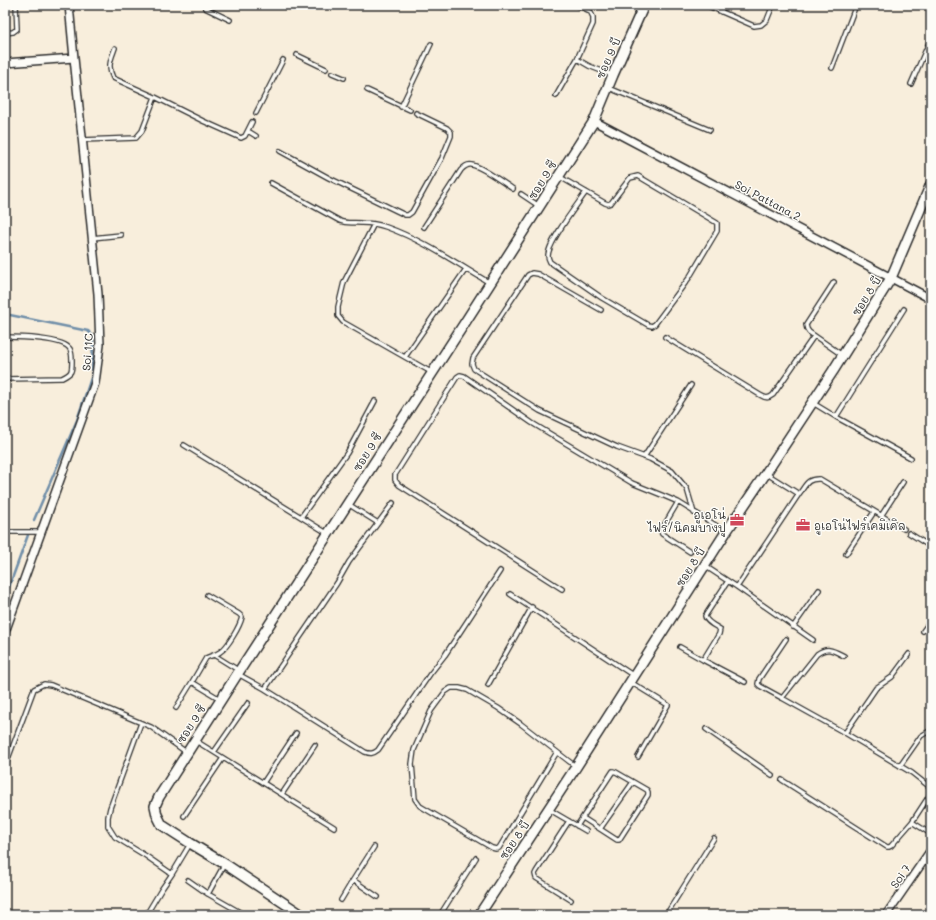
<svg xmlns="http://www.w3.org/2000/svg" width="936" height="920" font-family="Mali,'Playpen Sans Thai',sans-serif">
<rect width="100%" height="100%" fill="#fdfcf7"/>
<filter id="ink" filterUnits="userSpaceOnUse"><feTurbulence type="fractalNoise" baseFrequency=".025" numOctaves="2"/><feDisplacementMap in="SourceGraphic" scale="8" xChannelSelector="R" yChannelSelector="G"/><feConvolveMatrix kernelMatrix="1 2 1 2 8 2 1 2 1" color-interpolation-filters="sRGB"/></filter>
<g filter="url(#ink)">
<!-- built -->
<path fill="#f8eedc" d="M 5,5 L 931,5 L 931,915 L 5,915 Z"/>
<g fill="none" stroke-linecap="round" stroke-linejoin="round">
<!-- stream -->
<path stroke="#718fa9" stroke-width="2.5" d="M 5,314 L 88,331 L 93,336 L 92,375 L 77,420 L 34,520
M 5,598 L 28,535"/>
<defs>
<path id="service" d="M 577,5 L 590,11 L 593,17 L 593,24 L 577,59 L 589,66 L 612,75
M 706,5 L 754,26 L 761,25 L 767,20 L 773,5
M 205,8 L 230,20
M 721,12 L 723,5
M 5,33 L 13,32 L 17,29 L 16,5
M 297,55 L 326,69
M 832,68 L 856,5
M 332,73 L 344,78
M 911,84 L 931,38
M 609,88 L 710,130
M 367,90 L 410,110
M 556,96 L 577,59
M 155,97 L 203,121 L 241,138 L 245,136 L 252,122
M 401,107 L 431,44
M 256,113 L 283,60
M 248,131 L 256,136
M 82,140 L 136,138 L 142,131 L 155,97 L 113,78 C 107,66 111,59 115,48
M 280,151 L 329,178 L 405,215 L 408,215 L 412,212 L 442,158 L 451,136 L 451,132 L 447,128 L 416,113
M 560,177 L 605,203 L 608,204 L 611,203 L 630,178 L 638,176 L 717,223 L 717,231 L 689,278 L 655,324 L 652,326 L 648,325 L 602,298 L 550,262 C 549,260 548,258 548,256 C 548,242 577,205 586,192
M 271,183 L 340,221 C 347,224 354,222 361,223 C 369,223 378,224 386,227 C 423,240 456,263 490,283
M 521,194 L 539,206
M 374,224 L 344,282 L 338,307 L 338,316 L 343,322 L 431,372
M 424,227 L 461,170 C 464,167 467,164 472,165 C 481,166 505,184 513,189
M 92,238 L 121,235
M 834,282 L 806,325 L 807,329 L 809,332 L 842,355
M 601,310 L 538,274 L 532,273 L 528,275 L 473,358 L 472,364 L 474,369 L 540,411 L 617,447 L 650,459 L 672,471 L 687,489 L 694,513
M 5,337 C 18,337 64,338 70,349 C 72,353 72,358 72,361 C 72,372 72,373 62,378 L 5,379
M 665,337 L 760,395 C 765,398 768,399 773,395 L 814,336
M 405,357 L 466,269
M 813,403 L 836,417 L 911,458
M 836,417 L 904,309
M 184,445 L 327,533
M 644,457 L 691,385
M 767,474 L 799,494 L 737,587 L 813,640
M 799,494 C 806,485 807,478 820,479 L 904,529
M 678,502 L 662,529 L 661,532 L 662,534 L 690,552
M 348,504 L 378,523
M 881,516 L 903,482
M 301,517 L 347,453 L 375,401
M 5,532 L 41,532
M 909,533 L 931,547
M 846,554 L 874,512
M 705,566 L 737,587
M 562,589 L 399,485 L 395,480 L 395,475 L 457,377 L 460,375 L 464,376 L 532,423 L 632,483 L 664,496 L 678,502 L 725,531
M 510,594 L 634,676
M 793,627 L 819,590
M 923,631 L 931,620
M 786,639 L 759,679 L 758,684 L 760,686 L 782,698 L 817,654 C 828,646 834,651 844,656
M 680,647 L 703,660 L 719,634 L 720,629 C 715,626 706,622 705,616 L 728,581
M 909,654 L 892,677 L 876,688 L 845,733 L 912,773 L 931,788
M 214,655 L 238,670
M 703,660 L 745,682
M 238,674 L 265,689 L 337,583 L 349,562 L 393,503
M 192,682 L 206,658 C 210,656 216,655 220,652 C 228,647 240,626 242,617 L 239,614 L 207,595
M 632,683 L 668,705 L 638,757
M 488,685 L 532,607
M 265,689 L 365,752 C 370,754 373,754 378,750 L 430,674 L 445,655 L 500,571
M 782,698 L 845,733
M 176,708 L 192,682 L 220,699
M 141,723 L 110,808 L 108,817 L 108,826 L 115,837 L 146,856 L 172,874 L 161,890 L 146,915
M 706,729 L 772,775
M 196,741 L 334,827
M 214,752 L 248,703
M 557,752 L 499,848 L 496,849 L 492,848 L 420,806 L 415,799 L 412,764 L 414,750 L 431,711 L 445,692 L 451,688 L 459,688 L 467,690 L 498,708 L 521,724 L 575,766
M 900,766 L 921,736 L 931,730
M 5,767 L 34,689 L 44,684 L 51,685 L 151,727 L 186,752
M 782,780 L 887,847 L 889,847 L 891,846 L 912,822
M 263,783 L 296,733
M 931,793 L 912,822 L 931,834
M 282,794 L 315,745
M 550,810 L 586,831
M 184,816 L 223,758
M 569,821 L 536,872 L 535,874 L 536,878 L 571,900
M 577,826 L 613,771 L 616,772 L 647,790 L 648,792 L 648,795 L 619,840 L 617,840 L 583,818
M 600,829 L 633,782
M 224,865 L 208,894 L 245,915
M 172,874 L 190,844
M 188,880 L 208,894
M 353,880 L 374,847
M 341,900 L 353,880 L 378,897
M 594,913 L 598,915
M 440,915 L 476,858
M 666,915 L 714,838"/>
<path id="minor" d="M 5,63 L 74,58
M 594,121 L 931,299
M 5,632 L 95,383 L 100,345 L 98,294 L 74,58 L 69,5
M 886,915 L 931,850"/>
<path id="tertiary" d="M 302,915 L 225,864 L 190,843 L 162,825 L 157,815 L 155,806 L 159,797 L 238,673 L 464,324 L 594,121 L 613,75 L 644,5
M 479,915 L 576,767 L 726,532 L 766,473 L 833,371 L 891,278 L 931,184"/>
</defs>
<!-- service casing -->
<use href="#service" stroke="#2b2b2b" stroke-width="6"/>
<!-- minor casing -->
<use href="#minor" stroke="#2b2b2b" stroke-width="10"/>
<!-- tertiary casing -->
<use href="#tertiary" stroke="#2b2b2b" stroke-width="12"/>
<!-- service -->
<use href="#service" stroke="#fdfcf7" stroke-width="3.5"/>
<!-- minor -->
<use href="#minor" stroke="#fdfcf7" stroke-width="7"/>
<!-- tertiary -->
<use href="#tertiary" stroke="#fdfcf7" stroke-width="9"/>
</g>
</g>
<!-- icons -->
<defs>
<symbol id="office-bare" viewBox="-9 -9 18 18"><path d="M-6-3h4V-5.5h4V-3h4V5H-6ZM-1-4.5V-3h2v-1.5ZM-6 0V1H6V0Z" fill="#d1495b" stroke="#fdfcf7" stroke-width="2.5" paint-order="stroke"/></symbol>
</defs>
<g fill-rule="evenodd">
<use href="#office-bare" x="727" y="510" width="20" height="20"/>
<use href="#office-bare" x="793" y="515" width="20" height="20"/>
</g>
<g text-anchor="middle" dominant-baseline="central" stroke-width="3" stroke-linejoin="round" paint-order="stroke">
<!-- street labels -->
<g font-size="11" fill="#2b2b2b" stroke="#fdfcf7">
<text transform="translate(608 58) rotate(-66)">ซอย 9 บี</text>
<text transform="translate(542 180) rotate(-58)">ซอย 9 ซี</text>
<text transform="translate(768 200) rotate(28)">Soi Pattana 2</text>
<text transform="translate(866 296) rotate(-58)">ซอย 8 บี</text>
<text transform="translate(87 352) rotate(-86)">Soi 11C</text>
<text transform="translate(367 452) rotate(-57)">ซอย 9 ซี</text>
<text transform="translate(690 567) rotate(-58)">ซอย 8 บี</text>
<text transform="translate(191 724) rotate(-57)">ซอย 9 ซี</text>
<text transform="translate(514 840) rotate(-56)">ซอย 8 บี</text>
<text transform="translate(900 876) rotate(-56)">Soi 7</text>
</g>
<!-- poi labels -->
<g font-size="11" fill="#2b2b2b" stroke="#fdfcf7" text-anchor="end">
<text x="726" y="514">อูเอโน่<tspan x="726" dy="13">ไฟร์/นิคมบางปู</tspan></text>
<text x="814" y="525" text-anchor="start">อูเอโน่ไฟร์เคมิเคิล</text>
</g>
</g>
<!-- margin -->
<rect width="936" height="920" fill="none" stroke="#fdfcf7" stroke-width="20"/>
<rect x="10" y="10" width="916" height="900" fill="none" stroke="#2b2b2b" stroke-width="1.5" filter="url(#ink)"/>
</svg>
